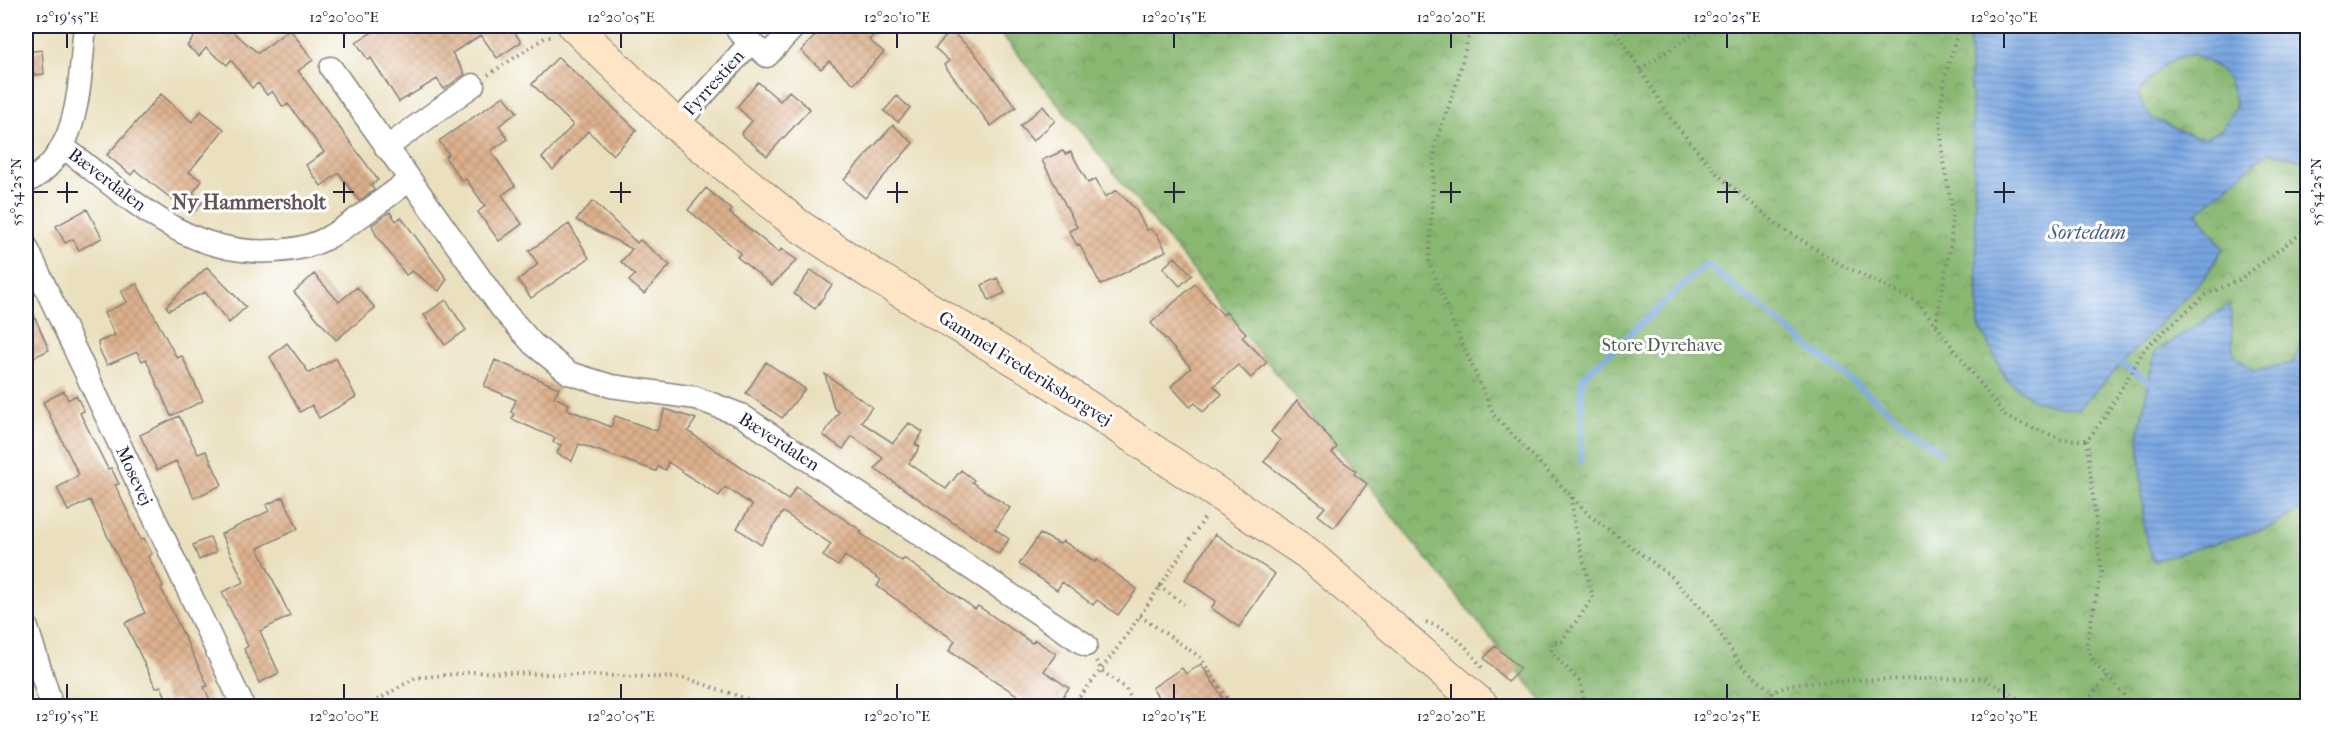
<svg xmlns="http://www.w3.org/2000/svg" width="2333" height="732" font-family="'IM FELL French Canon',serif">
<defs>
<pattern id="forest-crowns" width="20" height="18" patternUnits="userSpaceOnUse" patternTransform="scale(1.5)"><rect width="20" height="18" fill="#89b872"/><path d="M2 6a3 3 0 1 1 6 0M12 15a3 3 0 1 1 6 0" fill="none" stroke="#70955f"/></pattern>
<pattern id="water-rules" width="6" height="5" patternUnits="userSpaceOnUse" patternTransform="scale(1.5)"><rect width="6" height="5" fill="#77a5e0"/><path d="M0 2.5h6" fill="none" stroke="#6186b7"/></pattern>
<pattern id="building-cross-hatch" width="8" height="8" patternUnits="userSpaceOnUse" patternTransform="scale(1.5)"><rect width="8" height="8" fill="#ddb08b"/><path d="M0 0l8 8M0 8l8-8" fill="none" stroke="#bd9779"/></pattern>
</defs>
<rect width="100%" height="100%" fill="#fff"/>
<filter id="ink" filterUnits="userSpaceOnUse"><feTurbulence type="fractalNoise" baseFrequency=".0167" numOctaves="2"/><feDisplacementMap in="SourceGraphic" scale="12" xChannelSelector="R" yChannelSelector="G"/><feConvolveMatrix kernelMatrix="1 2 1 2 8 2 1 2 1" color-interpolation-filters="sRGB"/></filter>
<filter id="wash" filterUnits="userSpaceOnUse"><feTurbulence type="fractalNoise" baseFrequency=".008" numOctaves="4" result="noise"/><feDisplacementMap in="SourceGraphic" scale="24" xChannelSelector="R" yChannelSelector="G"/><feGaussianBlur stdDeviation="1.35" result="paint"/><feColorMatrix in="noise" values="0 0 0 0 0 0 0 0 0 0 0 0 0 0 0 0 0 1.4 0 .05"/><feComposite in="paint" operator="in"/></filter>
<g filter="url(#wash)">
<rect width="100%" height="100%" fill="#eae0be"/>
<!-- forest -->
<path fill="url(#forest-crowns)" stroke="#566d56" stroke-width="1.5" d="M 995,26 L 1969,26 L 1979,325 L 2006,379 L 2036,402 L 2205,277 L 2223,248 L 2196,214 L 2269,151 L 2307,162 L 2307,330 L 2293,363 L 2254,371 L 2234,355 L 2230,305 L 2155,352 L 2139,432 L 2144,530 L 2153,560 L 2271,527 L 2307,505 L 2307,706 L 1546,706 Z
M 2193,54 C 2223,68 2229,74 2236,107 L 2221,130 L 2207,137 L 2193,136 L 2151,118 L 2138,95 C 2154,74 2165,58 2193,54 Z"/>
<!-- water -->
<path fill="url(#water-rules)" stroke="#4c648e" stroke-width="1.5" fill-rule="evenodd" d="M 1969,26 L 2307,26 L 2307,162 L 2269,151 L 2197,213 L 2223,248 L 2205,277 L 2078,409 L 2036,402 L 2006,379 L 1979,325 ZM 2193,54 C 2223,68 2230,74 2236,107 L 2221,130 L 2207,137 L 2193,136 L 2151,118 L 2138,95 C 2154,74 2166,58 2193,54 Z
M 2230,304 L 2234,355 L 2254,371 L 2293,363 L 2307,330 L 2307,505 L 2271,527 L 2153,561 L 2144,530 L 2139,432 L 2155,352 Z"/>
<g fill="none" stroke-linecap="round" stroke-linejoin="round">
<!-- stream -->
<path stroke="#77a5e0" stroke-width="6" d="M 2116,360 L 2155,386
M 1581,461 L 1582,378 L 1706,264 L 1940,452"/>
</g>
<g id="blocks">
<!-- building -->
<path fill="url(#building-cross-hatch)" d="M 181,26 L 226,26 L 258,53 L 290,29 L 313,60 L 298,71 L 378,180 L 371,185 L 374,190 L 359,201 L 339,173 L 321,186 L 306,165 L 324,152 L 288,104 L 283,107 L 272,91 L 267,95 L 258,83 L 252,88 L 231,60 L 227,65 L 206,48 L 199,56 L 187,46 L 194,37 Z
M 382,26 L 511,26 L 521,42 L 497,58 L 481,35 L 452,53 L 465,74 L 444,89 L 437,79 L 399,102 L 371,58 L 368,60 L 356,42 Z
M 824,26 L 882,26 L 869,40 L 884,52 L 854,84 L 829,61 L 821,69 L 801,51 Z
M 951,31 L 973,51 L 1016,107 L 991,126 L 944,65 L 949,61 L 935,48 Z
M 42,50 L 44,74 L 26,76 L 26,52 Z
M 558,57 L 637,130 L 613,155 L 588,131 L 553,170 L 542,158 L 573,125 L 532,84 Z
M 758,82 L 780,101 L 789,91 L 810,109 L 767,156 L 741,134 L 752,121 L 737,107 Z
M 161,94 L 192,122 L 201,111 L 224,129 L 189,172 L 202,181 L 193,193 L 203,202 L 192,215 L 135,170 L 131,175 L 107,155 Z
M 504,96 L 517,112 L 499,126 L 508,139 L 491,151 L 515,186 L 502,195 L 522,224 L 499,241 L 478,212 L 485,206 L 466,179 L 462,181 L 445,157 L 449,154 L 439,141 Z
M 897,96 L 910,108 L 898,122 L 884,111 Z
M 1043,106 L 1055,121 L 1033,141 L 1020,126 Z
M 893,125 L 913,143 L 865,198 L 844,180 Z
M 1063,151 L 1065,154 L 1071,152 L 1088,183 L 1096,179 L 1105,197 L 1117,190 L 1136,210 L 1147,230 L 1150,229 L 1157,234 L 1166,251 L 1101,285 L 1079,244 L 1077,245 L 1069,231 L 1077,227 L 1042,160 Z
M 706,188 L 732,210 L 730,213 L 779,253 L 781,249 L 797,260 L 772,285 L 737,257 L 741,253 L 688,210 Z
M 593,201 L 637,243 L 640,240 L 670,265 L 644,294 L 629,281 L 635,275 L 621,262 L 632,249 L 576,220 Z
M 87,209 L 102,238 L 79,250 L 73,239 L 65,243 L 56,226 Z
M 390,212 L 396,221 L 401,217 L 447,279 L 439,291 L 412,271 L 406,275 L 376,235 L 372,225 Z
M 569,224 L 589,258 L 531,298 L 518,280 L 538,264 L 529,251 Z
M 1175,257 L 1192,275 L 1180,286 L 1163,268 Z
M 207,267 L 246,307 L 229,323 L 205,292 L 169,310 L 166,306 Z
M 811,270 L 832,285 L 815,309 L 794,294 Z
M 314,274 L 339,302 L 357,287 L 375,308 L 336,340 L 294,292 Z
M 997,278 L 1005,293 L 989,300 L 982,285 Z
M 137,284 L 177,358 L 182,356 L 203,401 L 171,416 L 146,359 L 142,361 L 137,352 L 107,365 L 99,349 L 98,342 L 115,335 L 104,313 L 127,302 L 121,291 Z
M 1195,284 L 1223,315 L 1226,312 L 1246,333 L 1242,337 L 1267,362 L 1251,378 L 1238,365 L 1214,386 L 1222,394 L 1203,412 L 1195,403 L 1190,407 L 1171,386 L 1191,368 L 1151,323 Z
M 26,297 L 49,350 L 26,361 Z
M 446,300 L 466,330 L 445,345 L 424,315 Z
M 287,343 L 309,373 L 336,358 L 356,397 L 319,418 L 312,405 L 300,412 L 270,357 Z
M 495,360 L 559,388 L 554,397 L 569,404 L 567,409 L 611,427 L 615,416 L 657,431 L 665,409 L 696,419 L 688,431 L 788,500 L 796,487 L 862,531 L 860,533 L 902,561 L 904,558 L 975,609 L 978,606 L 1032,643 L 1035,640 L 1056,654 L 1044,671 L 1069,688 L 1056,706 L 1034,706 L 949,651 L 955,641 L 877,586 L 881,580 L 845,556 L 838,566 L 823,556 L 831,544 L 783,512 L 761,545 L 737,528 L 752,505 L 725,487 L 719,496 L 668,462 L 666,470 L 658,467 L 656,471 L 579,444 L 572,461 L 557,454 L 561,445 L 553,442 L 555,438 L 512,419 L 514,414 L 511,412 L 516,400 L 484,386 Z
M 766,362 L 805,389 L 782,418 L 746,393 Z
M 825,374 L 872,407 L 861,422 L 893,443 L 909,423 L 923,432 L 915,444 L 920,447 L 909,463 L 946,489 L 961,470 L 974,480 L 972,482 L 1010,508 L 995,529 L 1009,539 L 999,554 L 875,469 L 883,458 L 852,436 L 843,449 L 823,435 L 839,412 L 834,408 Z
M 64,391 L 68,400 L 76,395 L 84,411 L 80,413 L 108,469 L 111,468 L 119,484 L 115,485 L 141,540 L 144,538 L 152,554 L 148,556 L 163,586 L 161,588 L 208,686 L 204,687 L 211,702 L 202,706 L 181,706 L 177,699 L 168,702 L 161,686 L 156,688 L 125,623 L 145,613 L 90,500 L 68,511 L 57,488 L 79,475 L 43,402 Z
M 1297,400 L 1337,447 L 1332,453 L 1356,471 L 1354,474 L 1367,484 L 1334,528 L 1318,515 L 1325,507 L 1264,462 L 1280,440 L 1271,432 Z
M 179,416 L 198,454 L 206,451 L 222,485 L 194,498 L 176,461 L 157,470 L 140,435 Z
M 283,497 L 298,529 L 258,548 L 290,616 L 260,631 L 279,673 L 259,683 L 244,649 L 248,646 L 222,592 L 244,582 L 221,534 L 269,511 L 266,505 Z
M 1040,534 L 1060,544 L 1063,541 L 1095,562 L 1097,560 L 1137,589 L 1118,615 L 1097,600 L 1093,605 L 1062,582 L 1057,590 L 1019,564 Z
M 1215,534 L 1275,574 L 1239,627 L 1211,608 L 1216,601 L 1185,580 Z
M 210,537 L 216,552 L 199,560 L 193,545 Z
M 1495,646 L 1520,668 L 1508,682 L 1484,658 Z
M 1201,664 L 1228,706 L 1164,706 L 1152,688 L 1182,668 L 1186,674 Z"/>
</g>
</g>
<g filter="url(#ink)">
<use href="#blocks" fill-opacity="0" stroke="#86817c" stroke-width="1.5"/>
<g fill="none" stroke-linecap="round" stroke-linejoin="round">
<defs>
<path id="street" d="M 743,26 L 738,31 L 767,56 L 795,26
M 331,68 L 502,309 L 533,344 L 569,373 L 611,386 L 696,398 L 741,415 L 1086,645
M 676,125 L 751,42
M 62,146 C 128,196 186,257 274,251 C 292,250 311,247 327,238 C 356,222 383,199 410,180
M 386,148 L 473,85
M 26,182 C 82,156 79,78 85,26
M 26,246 L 243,706
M 26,625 L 49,697"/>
<path id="secondary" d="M 574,26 L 676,125 L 798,225 L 875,276 L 1037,373 L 1307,553 L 1483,706"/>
</defs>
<!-- street casing -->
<use href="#street" stroke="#86817c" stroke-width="25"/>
<!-- secondary casing -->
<use href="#secondary" stroke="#86817c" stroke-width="34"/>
<!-- path -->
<path stroke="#86817c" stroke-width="4" stroke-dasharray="1.5 4.5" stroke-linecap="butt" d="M 1471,26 L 1457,82 L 1435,145 L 1429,261 L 1452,321 L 1494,415 L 1590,516 L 1672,577 L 1709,617 L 1741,665 L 1788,706
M 1613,26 L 1671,119 L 1718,175 L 1780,227 L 1840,264 L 1919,303 L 2006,417 L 2061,439 L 2087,440 L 2105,417 L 2145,348 L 2205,295 L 2239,280 L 2308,228
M 1640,69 L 1694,34 L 1722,26
M 488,75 L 546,37 L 551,37
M 1936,324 L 1951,242 L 1952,207 L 1943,162 L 1940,116 L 1945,75 L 1957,35 L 1954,26
M 2087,440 L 2101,572 L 2086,646 L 2095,664 L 2135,706
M 1571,497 L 1575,527 L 1593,598 L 1562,641 L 1552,642 L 1551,652 L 1581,683 L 1584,706
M 1159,586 L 1184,604
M 1140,616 L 1200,657 L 1232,706
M 1426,622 C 1453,631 1467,646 1483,669
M 1096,661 L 1102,671 L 1125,688 L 1136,706
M 367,706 L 415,678 L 475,672 L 685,678 L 768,706
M 1072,706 C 1122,647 1163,581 1206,516
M 1520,706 L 1536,706
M 1758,706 L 1772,693 L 1791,684 L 1853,680 L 1984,678 L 2030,706
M 2084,706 L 2107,676"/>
<!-- street -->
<use href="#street" stroke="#fff" stroke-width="22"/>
<!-- secondary -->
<use href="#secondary" stroke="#fde5c5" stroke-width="32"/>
</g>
</g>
<!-- ticks -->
<path fill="none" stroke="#22223b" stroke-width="2" d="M 67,33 L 67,48M 344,33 L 344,48M 621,33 L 621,48M 897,33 L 897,48M 1174,33 L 1174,48M 1451,33 L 1451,48M 1727,33 L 1727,48M 2004,33 L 2004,48M 67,182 L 67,203M 344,182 L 344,203M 621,182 L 621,203M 897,182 L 897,203M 1174,182 L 1174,203M 1451,182 L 1451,203M 1727,182 L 1727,203M 2004,182 L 2004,203M 33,192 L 48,192M 57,192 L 78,192M 333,192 L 354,192M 610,192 L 631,192M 887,192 L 908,192M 1164,192 L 1185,192M 1440,192 L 1461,192M 1717,192 L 1738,192M 1994,192 L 2015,192M 2285,192 L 2300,192M 67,684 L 67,699M 344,684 L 344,699M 621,684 L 621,699M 897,684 L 897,699M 1174,684 L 1174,699M 1451,684 L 1451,699M 1727,684 L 1727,699M 2004,684 L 2004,699"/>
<g text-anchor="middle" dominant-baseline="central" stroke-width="6" stroke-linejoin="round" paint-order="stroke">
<!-- street labels -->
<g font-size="18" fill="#22223b" stroke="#fff">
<text transform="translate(714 83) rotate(-48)">Fyrrestien</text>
<text transform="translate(107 180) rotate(37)">Bæverdalen</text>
<text transform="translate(1025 369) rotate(32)">Gammel Frederiksborgvej</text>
<text transform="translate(779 442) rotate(33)">Bæverdalen</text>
<text transform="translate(134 476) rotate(65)">Mosevej</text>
</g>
<!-- park labels -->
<g font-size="18" fill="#4b5951" stroke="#fff">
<text x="1662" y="345">Store Dyrehave</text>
</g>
<!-- water labels -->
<g font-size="20" font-style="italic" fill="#485d85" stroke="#fff">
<text x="2087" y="232">Sortedam</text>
</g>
<!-- quarter labels -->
<g font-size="21" font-weight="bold" fill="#635457" stroke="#fff">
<text x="249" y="202">Ny Hammersholt</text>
</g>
</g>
<!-- margin -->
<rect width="2333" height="732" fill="none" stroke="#fff" stroke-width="66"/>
<rect x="33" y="33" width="2267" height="666" fill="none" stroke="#22223b" stroke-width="2"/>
<g font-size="15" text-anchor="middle" fill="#22223b">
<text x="67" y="22">12°19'55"E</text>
<text x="344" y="22">12°20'00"E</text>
<text x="621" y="22">12°20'05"E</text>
<text x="897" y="22">12°20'10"E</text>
<text x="1174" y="22">12°20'15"E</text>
<text x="1451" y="22">12°20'20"E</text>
<text x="1727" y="22">12°20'25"E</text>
<text x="2004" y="22">12°20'30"E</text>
<text transform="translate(16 192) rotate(-90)" y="5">55°54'25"N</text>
<text transform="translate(2316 192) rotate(-90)" y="5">55°54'25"N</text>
<text x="67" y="721">12°19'55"E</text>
<text x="344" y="721">12°20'00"E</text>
<text x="621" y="721">12°20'05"E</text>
<text x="897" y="721">12°20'10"E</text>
<text x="1174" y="721">12°20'15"E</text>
<text x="1451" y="721">12°20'20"E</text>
<text x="1727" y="721">12°20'25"E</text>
<text x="2004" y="721">12°20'30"E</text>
</g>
</svg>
